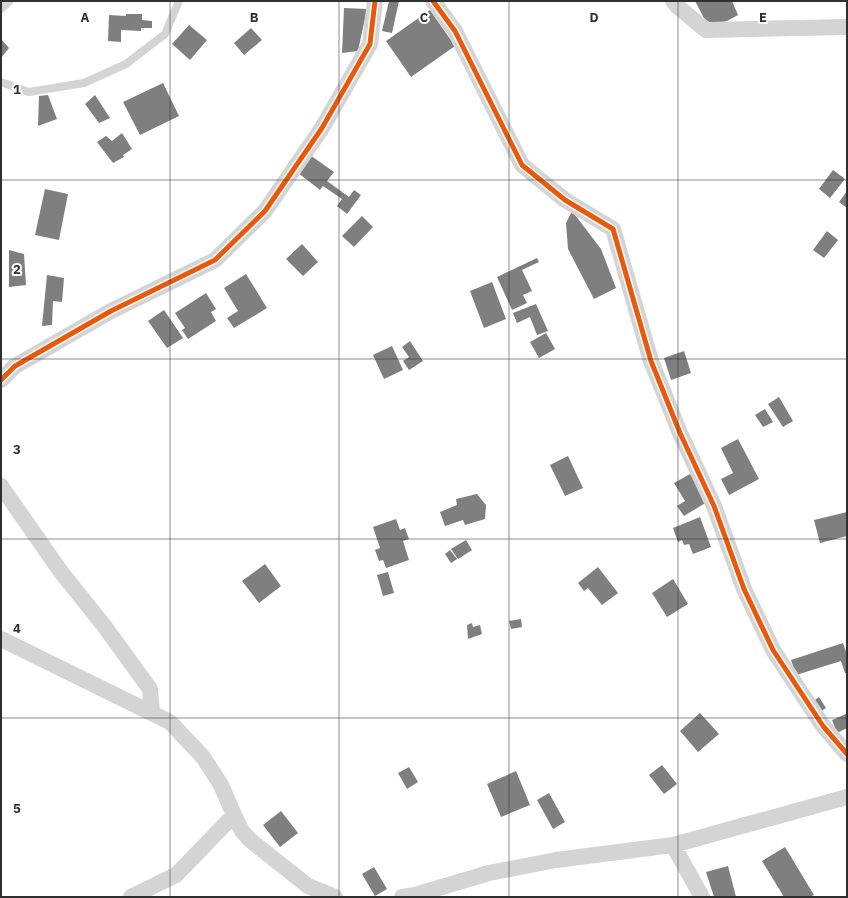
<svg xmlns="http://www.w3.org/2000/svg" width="848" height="898" font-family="'IBM Plex Sans',sans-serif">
<rect width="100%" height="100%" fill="#fff"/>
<!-- building -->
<path fill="#7f7f7f" d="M 389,1 L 399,1 L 392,33 L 382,31 Z
M 695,1 L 732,1 L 738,15 L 727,21 L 713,24 L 705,20 Z
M 344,8 L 367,9 L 358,51 L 342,53 Z
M 430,10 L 455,46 L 411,77 L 386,41 Z
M 126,14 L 142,14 L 142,20 L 152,21 L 152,28 L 141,28 L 141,31 L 121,30 L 121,42 L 108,41 L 109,15 L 126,16 Z
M 189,25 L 207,40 L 190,60 L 172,44 Z
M 251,28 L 262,40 L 244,55 L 234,43 Z
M 1,39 L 9,48 L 1,58 Z
M 163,83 L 179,116 L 140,135 L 123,102 Z
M 48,95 L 57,119 L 38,126 L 39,96 Z
M 95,95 L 110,118 L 99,123 L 85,104 Z
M 122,133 L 132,149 L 123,155 L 124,157 L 113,163 L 97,142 L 106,136 L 112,141 Z
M 310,155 L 334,172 L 327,181 L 349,197 L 354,190 L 361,195 L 347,214 L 337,206 L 342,199 L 323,186 L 320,190 L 297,172 Z
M 833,170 L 845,179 L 830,198 L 819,189 Z
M 45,189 L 68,194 L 59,240 L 35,235 Z
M 847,191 L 847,208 L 839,202 Z
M 572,211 L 601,249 L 616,288 L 594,299 L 568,249 L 566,223 Z
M 362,216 L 373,227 L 354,247 L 342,236 Z
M 827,231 L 838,240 L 824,258 L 813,250 Z
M 302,244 L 318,262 L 303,276 L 286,259 Z
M 9,250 L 24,254 L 26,285 L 9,287 Z
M 537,258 L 539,262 L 522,270 L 532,291 L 523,295 L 527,303 L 512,310 L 497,277 Z
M 246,274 L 267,308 L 234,328 L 227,318 L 238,311 L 224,288 Z
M 47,275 L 64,278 L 62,302 L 53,301 L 52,325 L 42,326 Z
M 492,282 L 506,319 L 484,328 L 470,291 Z
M 206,293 L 216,309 L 211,312 L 216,321 L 188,339 L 182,330 L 185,328 L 175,313 Z
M 536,304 L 548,331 L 537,335 L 530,317 L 517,323 L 513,313 Z
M 164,310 L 183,338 L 167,348 L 148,321 Z
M 546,333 L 555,349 L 539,358 L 530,342 Z
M 410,341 L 423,361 L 409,370 L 403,361 L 409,357 L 402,347 Z
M 392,346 L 403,370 L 384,379 L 373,355 Z
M 684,351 L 691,373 L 671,380 L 664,358 Z
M 779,397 L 793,421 L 783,427 L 768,404 Z
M 765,409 L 773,422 L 763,427 L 755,415 Z
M 738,439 L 759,479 L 729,495 L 721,479 L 733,473 L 721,448 Z
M 568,456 L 583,488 L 565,496 L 550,465 Z
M 690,474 L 707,502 L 684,516 L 677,506 L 685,501 L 674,483 Z
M 477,494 L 486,505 L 485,519 L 465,525 L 463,520 L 445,526 L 440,512 L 457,505 L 456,499 Z
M 847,512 L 847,536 L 820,543 L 814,520 Z
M 700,517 L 711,547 L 693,554 L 689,544 L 684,545 L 682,540 L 678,542 L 673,528 Z
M 396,519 L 400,530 L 405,528 L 409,539 L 403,541 L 409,560 L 386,568 L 383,560 L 379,561 L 375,550 L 380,548 L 373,527 Z
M 466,540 L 472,550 L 458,559 L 451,549 Z
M 450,550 L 457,559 L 451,563 L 445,554 Z
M 265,564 L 281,586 L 259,603 L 242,581 Z
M 598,567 L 618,593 L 602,605 L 588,588 L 584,591 L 578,583 Z
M 388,572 L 394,593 L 383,596 L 377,575 Z
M 673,579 L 688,604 L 667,617 L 652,593 Z
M 521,619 L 522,627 L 511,629 L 509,621 Z
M 472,623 L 473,627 L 480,625 L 482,634 L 468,639 L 467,625 Z
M 843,643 L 847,655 L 847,673 L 845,673 L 841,661 L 796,675 L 791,660 Z
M 819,697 L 826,708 L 818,713 L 811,703 Z
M 700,713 L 719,734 L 698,752 L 680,731 Z
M 846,714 L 847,728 L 837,733 L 832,720 Z
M 662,765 L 677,784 L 664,794 L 649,775 Z
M 409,767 L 418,782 L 407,789 L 398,773 Z
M 516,771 L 530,805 L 501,817 L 487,784 Z
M 549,793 L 565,822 L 553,829 L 537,800 Z
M 281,811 L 298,833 L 280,847 L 263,825 Z
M 785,847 L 814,895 L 810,897 L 784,897 L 762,861 Z
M 728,866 L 736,897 L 714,897 L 706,872 Z
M 374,867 L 387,889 L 375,896 L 362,874 Z"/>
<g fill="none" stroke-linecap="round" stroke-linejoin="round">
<!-- lane -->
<path stroke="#d4d4d4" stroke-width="8" d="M 1,9 L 10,1
M 1,82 L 29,92 L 84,83 L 126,64 L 165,34 L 179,1"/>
<!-- street -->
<path stroke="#d4d4d4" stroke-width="16" d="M 433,1 L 455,31 L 522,165 L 565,200 L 613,229 L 651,361 L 680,433 L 714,506 L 744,589 L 773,650 L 823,726 L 847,754
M 673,1 L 677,6 L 706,30 L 847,27
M 1,380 L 15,366 L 111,311 L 215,260 L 265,211 L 322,128 L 370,44 L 375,1
M 1,486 L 61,572 L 105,627 L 150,689 L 152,713
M 1,639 L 170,722 L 203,757 L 221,785 L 234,815 L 242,831 L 250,840 L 308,886 L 335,897
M 673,845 L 702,897
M 131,897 L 176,875 L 234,815
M 402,897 L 415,895 L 489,873 L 556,860 L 673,845 L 847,797"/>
<defs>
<path id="cycleway" d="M 433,1 L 455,31 L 522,165 L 565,200 L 613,229 L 651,361 L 680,433 L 714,506 L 744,589 L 773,650 L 823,726 L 847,754
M 1,380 L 15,366 L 111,311 L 215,260 L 265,211 L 322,128 L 370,44 L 375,1"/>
</defs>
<!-- cycleway casing -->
<use href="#cycleway" stroke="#fff" stroke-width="8"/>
<!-- cycleway -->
<use href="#cycleway" stroke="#e8590c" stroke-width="5"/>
</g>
<!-- grid -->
<path fill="none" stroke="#303030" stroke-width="1" stroke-opacity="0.55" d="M 170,1 L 170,897M 339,1 L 339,897M 509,1 L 509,897M 678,1 L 678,897M 1,180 L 847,180M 1,359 L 847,359M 1,539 L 847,539M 1,718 L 847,718"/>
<g font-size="13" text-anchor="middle" font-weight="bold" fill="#303030" stroke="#fff" stroke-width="4" stroke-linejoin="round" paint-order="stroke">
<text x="85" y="22">A</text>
<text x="254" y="22">B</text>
<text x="424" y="22">C</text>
<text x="594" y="22">D</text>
<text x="763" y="22">E</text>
<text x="17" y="94">1</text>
<text x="17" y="274">2</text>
<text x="17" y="454">3</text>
<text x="17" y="633">4</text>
<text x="17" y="813">5</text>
</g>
<!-- border -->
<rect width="848" height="898" fill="none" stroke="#303030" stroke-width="4"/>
</svg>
